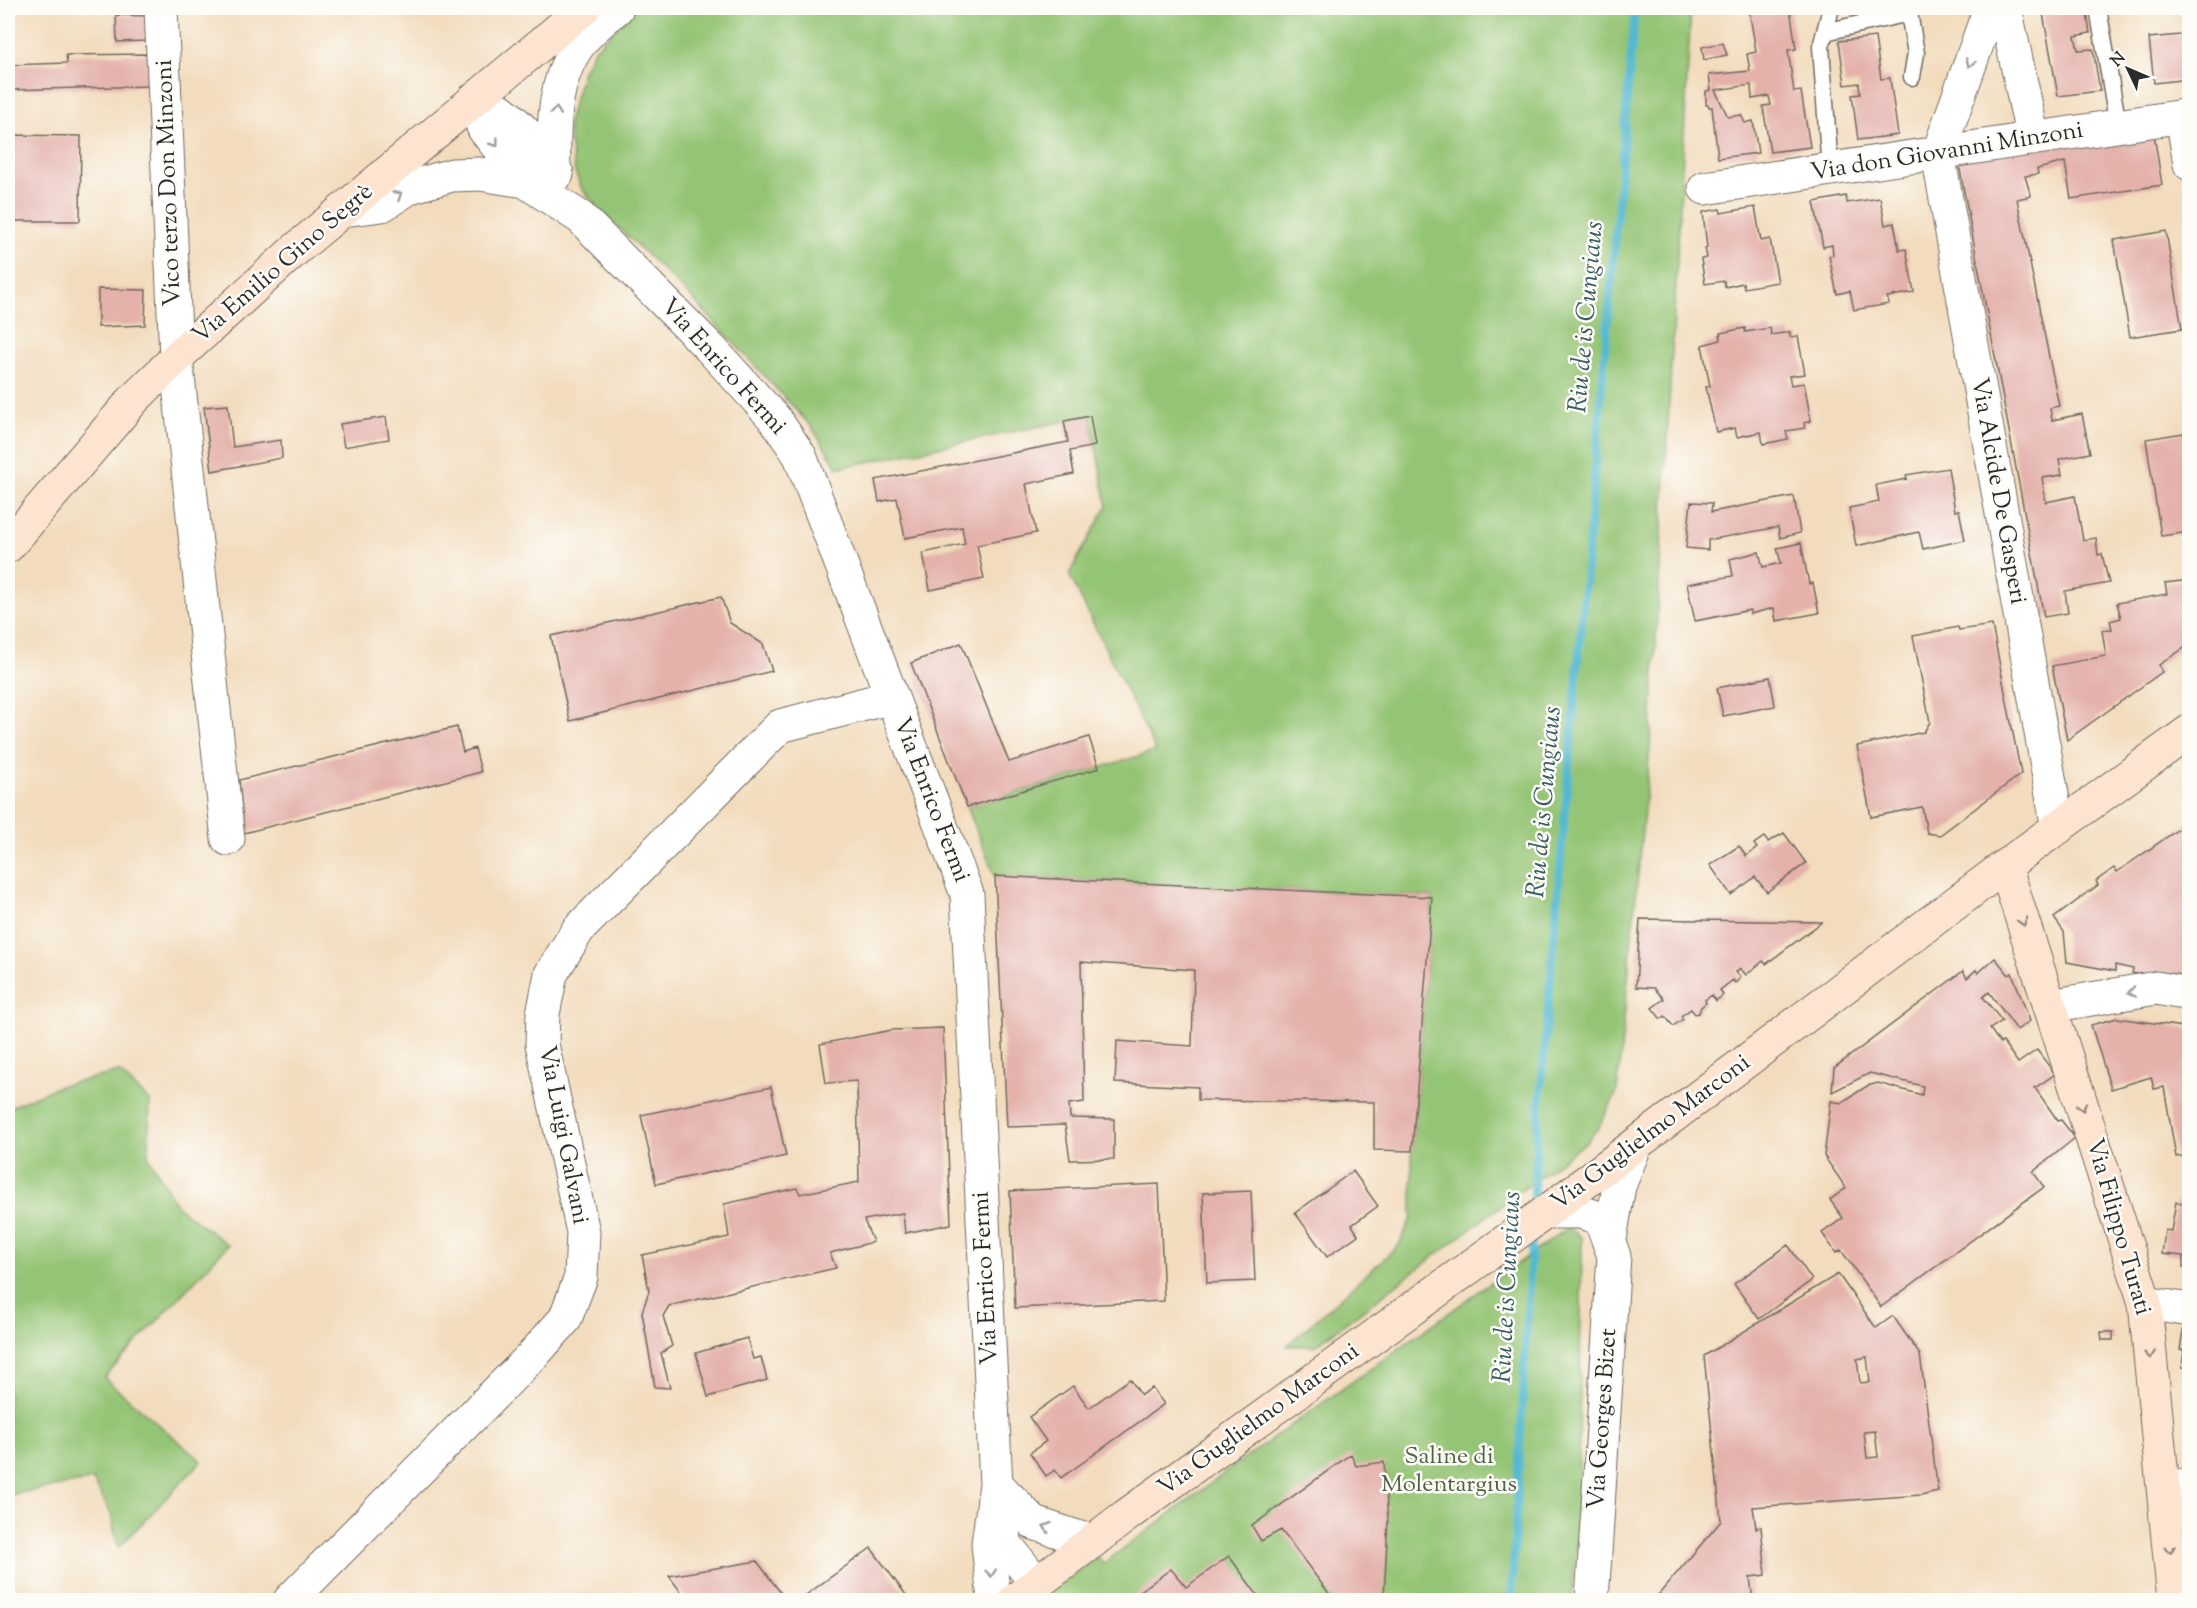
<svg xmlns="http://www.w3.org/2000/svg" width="2197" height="1608" font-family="'Sorts Mill Goudy',serif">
<rect width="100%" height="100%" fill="#fdfcf7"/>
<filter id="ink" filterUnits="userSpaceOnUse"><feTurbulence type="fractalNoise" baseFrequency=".0167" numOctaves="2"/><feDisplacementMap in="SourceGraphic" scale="12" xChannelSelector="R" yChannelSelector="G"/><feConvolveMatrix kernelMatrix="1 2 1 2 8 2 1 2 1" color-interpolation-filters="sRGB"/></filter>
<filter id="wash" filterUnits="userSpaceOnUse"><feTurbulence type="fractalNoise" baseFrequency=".008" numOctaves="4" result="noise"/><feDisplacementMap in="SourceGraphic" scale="24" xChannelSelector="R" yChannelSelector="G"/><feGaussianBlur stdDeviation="1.35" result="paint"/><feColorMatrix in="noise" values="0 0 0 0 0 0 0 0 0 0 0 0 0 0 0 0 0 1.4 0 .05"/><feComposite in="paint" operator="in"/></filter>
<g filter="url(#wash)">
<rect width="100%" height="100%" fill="#f2dcbd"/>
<!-- green -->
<path fill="#94c474" stroke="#607850" stroke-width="1.5" d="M 636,8 L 1691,8 L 1650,748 L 1617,1092 L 1599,1127 L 1586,1142 L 1315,1346 L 1287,1346 L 1399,1245 L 1412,1216 L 1412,1151 L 1432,897 L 995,876 L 967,807 L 1156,751 L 1069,574 L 1107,506 L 1090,416 L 838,468 L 811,426 L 690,296 L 599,209 L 582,189 L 575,172 L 569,135 L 568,122 L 575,98 L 583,71 L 593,51 Z
M 119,1072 L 150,1101 L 148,1155 L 177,1206 L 228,1245 L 104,1378 L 202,1461 L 118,1548 L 111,1514 L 93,1480 L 8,1495 L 8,1108 L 59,1086 Z
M 1569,1227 L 1582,1239 L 1578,1524 L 1572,1600 L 1039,1600 L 1098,1557 L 1103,1564 L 1230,1469 Z"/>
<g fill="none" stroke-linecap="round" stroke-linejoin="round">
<!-- stream -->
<path stroke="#52b9d0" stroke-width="8" d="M 1533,1212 L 1537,1132 L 1635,8
M 1511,1600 L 1532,1234"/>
</g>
<g id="blocks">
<!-- building -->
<path fill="#e4b1ab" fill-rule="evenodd" d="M 1757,8 L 1790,8 L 1796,49 L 1788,50 L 1794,92 L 1801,91 L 1810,147 L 1770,152 L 1763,106 L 1771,105 L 1769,96 L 1752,99 L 1751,85 L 1715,90 L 1728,117 L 1741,115 L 1745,123 L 1753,121 L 1758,153 L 1718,158 L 1712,107 L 1709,107 L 1708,104 L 1706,104 L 1706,91 L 1711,90 L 1709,75 L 1750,71 L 1747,54 L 1756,52 L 1749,9 Z
M 2042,8 L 2086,8 L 2090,33 L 2075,36 L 2078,50 L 2093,49 L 2100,91 L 2058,96 Z
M 116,15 L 146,16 L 148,41 L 117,42 Z
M 2190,34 L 2190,79 L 2154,83 L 2149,38 Z
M 1875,37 L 1881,79 L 1890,78 L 1898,135 L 1858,140 L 1852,95 L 1860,94 L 1859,83 L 1845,85 L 1839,41 Z
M 1723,43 L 1727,55 L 1704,60 L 1702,47 Z
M 149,54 L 150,86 L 8,90 L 8,65 L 67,63 L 66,55 Z
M 2154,134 L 2162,185 L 2071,199 L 2065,162 L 2037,169 L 2038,174 L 2025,176 L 2031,196 L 2017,199 L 2059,406 L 2050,408 L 2052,420 L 2082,414 L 2090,453 L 2059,459 L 2062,475 L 2042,478 L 2046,502 L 2075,496 L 2083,540 L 2096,538 L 2098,555 L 2102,554 L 2109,583 L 2065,591 L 2068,613 L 2044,617 L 1958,159 Z
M 8,135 L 81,136 L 80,221 L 8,221 Z
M 1846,196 L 1847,203 L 1880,198 L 1885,225 L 1894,223 L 1899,250 L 1906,249 L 1914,292 L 1887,297 L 1889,304 L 1854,310 L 1850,291 L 1837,294 L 1829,256 L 1833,255 L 1832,245 L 1823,247 L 1814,202 Z
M 1755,207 L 1761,241 L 1770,239 L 1778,282 L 1744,288 L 1743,283 L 1725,287 L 1724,281 L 1705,284 L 1701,259 L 1707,258 L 1705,248 L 1707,248 L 1703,212 L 1720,209 L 1721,213 Z
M 2166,231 L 2182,329 L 2130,337 L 2114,240 Z
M 98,289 L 146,290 L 145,325 L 98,327 Z
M 1745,328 L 1745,332 L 1770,328 L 1771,335 L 1790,332 L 1790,337 L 1798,336 L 1805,374 L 1789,376 L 1791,385 L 1804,383 L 1811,421 L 1804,423 L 1805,428 L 1786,431 L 1788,439 L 1763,444 L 1761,432 L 1737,437 L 1735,428 L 1716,432 L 1706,387 L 1710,386 L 1702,345 L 1721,340 L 1720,333 Z
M 228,405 L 233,447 L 281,440 L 282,458 L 212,471 L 204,407 Z
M 1090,416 L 1095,446 L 1070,451 L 1074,474 L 1026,484 L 1036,533 L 977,545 L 984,579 L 930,590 L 923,553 L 965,544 L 962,527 L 905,538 L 897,498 L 879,502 L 875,480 L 1068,442 L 1064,421 Z
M 386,417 L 389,439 L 344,447 L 340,424 Z
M 2190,432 L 2190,532 L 2161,536 L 2146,439 Z
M 1948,468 L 1955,511 L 1959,510 L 1965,540 L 1923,549 L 1919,532 L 1856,546 L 1849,508 L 1879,502 L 1876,485 L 1907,479 L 1906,475 Z
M 1794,496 L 1800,533 L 1780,538 L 1778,527 L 1708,540 L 1708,550 L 1686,548 L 1691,502 L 1712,503 L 1711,512 Z
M 1801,543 L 1809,584 L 1813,583 L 1819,613 L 1776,621 L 1774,608 L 1750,614 L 1750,610 L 1695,621 L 1687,584 L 1733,576 L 1730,559 L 1759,552 L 1763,567 L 1781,563 L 1777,548 Z
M 2190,580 L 2190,644 L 2159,665 L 2162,672 L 2067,740 L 2052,666 L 2106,656 L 2102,630 L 2112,629 L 2110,621 L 2121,618 L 2117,603 L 2167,594 L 2165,583 Z
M 721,597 L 730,623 L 763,644 L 772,671 L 570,721 L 551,636 Z
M 1992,625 L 2021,774 L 1940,835 L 1927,833 L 1922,807 L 1871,817 L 1857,746 L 1924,732 L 1930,722 L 1913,636 L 1958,627 L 1959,630 Z
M 961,643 L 1009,762 L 1089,737 L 1099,768 L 967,807 L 911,663 Z
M 1770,677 L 1775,706 L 1723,716 L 1717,688 Z
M 457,727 L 463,752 L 475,748 L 481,772 L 244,833 L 239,780 Z
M 2190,821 L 2190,976 L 2152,971 L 2150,976 L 2132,973 L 2133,969 L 2115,965 L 2115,971 L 2067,962 L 2064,932 L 2054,918 L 2098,885 L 2096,881 L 2114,868 L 2117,872 Z
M 1784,833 L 1806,863 L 1767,892 L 1755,877 L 1731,895 L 1710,865 L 1739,846 L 1746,856 L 1757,848 L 1754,844 L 1764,837 L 1768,842 Z
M 995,876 L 1432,897 L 1412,1151 L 1374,1150 L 1374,1102 L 1198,1100 L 1198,1087 L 1115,1083 L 1117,1041 L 1192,1046 L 1194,970 L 1081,962 L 1084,1102 L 1069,1104 L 1070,1118 L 1114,1119 L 1114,1159 L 1070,1160 L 1065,1125 L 1007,1127 Z
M 1640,919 L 1822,922 L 1766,964 L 1763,961 L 1746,975 L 1740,968 L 1736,972 L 1741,978 L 1735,983 L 1733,980 L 1720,990 L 1723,995 L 1716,1001 L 1712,995 L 1705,1000 L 1706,1003 L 1701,1007 L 1699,1013 L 1695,1014 L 1691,1009 L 1681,1016 L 1683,1019 L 1673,1026 L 1665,1016 L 1661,1019 L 1652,1008 L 1664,999 L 1654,988 L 1636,987 Z
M 1995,958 L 2009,975 L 2012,973 L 2030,1021 L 2017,1030 L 1989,992 L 1983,997 L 2002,1021 L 1990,1029 L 2000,1043 L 2003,1042 L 2018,1063 L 2037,1050 L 2055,1074 L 2035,1088 L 2058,1121 L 2061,1120 L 2075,1138 L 2033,1172 L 2044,1187 L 1881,1307 L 1841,1250 L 1836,1253 L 1822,1233 L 1843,1218 L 1830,1200 L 1846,1188 L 1824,1156 L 1831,1101 L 1841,1103 L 1867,1086 L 1878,1083 L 1922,1095 L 1923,1086 L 1870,1073 L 1832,1092 L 1834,1068 L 1963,971 L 1967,978 L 1976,970 L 1978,973 Z
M 2117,1018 L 2190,1028 L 2190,1155 L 2176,1157 L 2164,1087 L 2154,1089 L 2151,1077 L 2111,1089 L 2091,1025 Z
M 943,1028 L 951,1224 L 905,1233 L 903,1213 L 864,1220 L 873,1242 L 830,1253 L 836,1268 L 669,1306 L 663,1316 L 672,1346 L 661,1353 L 670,1388 L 655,1387 L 642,1312 L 649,1291 L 642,1255 L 729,1237 L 724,1204 L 797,1188 L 800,1194 L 859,1182 L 857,1081 L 826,1083 L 820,1044 L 892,1030 Z
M 771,1087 L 786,1156 L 656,1184 L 641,1115 Z
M 1353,1171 L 1378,1206 L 1352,1225 L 1358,1235 L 1327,1257 L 1295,1213 Z
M 1159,1184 L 1164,1301 L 1015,1308 L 1010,1191 Z
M 1251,1191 L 1255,1281 L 1207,1283 L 1203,1193 Z
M 2176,1202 L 2190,1204 L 2190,1268 L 2183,1267 L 2183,1256 L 2162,1254 L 2165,1230 L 2171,1231 Z
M 1788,1245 L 1812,1280 L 1759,1319 L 1734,1284 Z
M 1838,1274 L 1876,1328 L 1893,1316 L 1920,1355 L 1938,1491 L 1921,1495 L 1753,1507 L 1756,1528 L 1761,1527 L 1766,1575 L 1750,1577 L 1753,1600 L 1654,1600 L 1721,1521 L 1704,1356 ZM 1867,1357 L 1870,1382 L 1860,1383 L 1857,1359 ZM 1875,1431 L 1878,1457 L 1867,1458 L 1864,1432 Z
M 2184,1325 L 2190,1326 L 2190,1368 L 2182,1367 L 2184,1350 L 2180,1350 Z
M 2101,1332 L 2113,1332 L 2113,1340 L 2102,1340 Z
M 747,1338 L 753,1359 L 761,1357 L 767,1380 L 708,1397 L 696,1353 Z
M 1130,1379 L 1141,1395 L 1152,1388 L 1164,1404 L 1061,1478 L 1055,1470 L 1046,1476 L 1030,1453 L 1046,1441 L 1029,1417 L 1073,1386 L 1089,1408 Z
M 1351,1454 L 1356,1466 L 1384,1462 L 1388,1521 L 1384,1597 L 1378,1600 L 1334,1600 L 1281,1530 L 1261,1541 L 1252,1526 Z
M 871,1548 L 906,1595 L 899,1600 L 799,1600 Z
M 1229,1556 L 1261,1600 L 1128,1600 L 1171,1569 L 1186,1587 Z
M 757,1561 L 786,1600 L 687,1600 L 669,1576 Z"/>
</g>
</g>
<g filter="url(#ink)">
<use href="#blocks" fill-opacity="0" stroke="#71695e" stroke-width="1.5"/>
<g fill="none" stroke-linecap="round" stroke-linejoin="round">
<defs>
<path id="lane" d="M 2098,8 L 2118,126
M 1909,13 L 1916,53 L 1912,77
M 1825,32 L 1909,13 L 1908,8
M 1830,170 L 1821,47 L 1831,8"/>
<path id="street" d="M 161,8 L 176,358 L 228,839
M 1990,8 L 1938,154 L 2058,828
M 2005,8 L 2033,139
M 473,100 C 482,103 492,106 500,110 C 519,123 546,154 557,174
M 473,100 L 484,129 L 525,181
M 2182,116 L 2190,164
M 554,169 C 553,127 553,79 580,43 C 590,30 605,18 617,8
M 1705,188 L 2190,115
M 343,210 L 382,205 L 410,187 L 452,175 L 480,174 L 525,181 L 581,218 L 710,348 L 775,419 L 800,456 L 967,894 L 996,1484 L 988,1544 L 994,1600
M 2050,1006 L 2156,988 L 2190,994
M 1546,1212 L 1580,1212 L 1600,1218 L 1614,1256 L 1592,1600
M 1610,1239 L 1619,1186 L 1635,1146
M 2145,1303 L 2190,1310
M 996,1484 L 1034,1523 L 1092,1542
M 2164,1484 L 2190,1488
M 995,1511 L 1007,1546 L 1037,1584
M 290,1600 L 533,1355 L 565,1319 L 581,1277 L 583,1232 L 542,1044 L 543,1014 L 551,974 L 578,930 L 780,726 L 892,697"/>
<path id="secondary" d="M 8,546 L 134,399 L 176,358 L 295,250 L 584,8
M 2005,866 L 2145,1303 L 2174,1600
M 1015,1600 L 1127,1515 L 1546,1212 L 2005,866 L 2190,731"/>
</defs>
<!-- lane casing -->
<use href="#lane" stroke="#71695e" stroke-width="19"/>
<!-- street casing -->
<use href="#street" stroke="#71695e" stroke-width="35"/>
<!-- secondary casing -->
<use href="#secondary" stroke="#71695e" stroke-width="35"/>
<!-- lane -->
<use href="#lane" stroke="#fff" stroke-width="16"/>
<!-- street -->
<use href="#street" stroke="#fff" stroke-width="33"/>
<!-- secondary -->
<use href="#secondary" stroke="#fde4d1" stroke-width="33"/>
</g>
<!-- one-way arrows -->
<defs><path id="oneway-chevron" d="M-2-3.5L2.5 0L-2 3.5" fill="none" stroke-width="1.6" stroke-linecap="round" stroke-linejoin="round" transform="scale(1.5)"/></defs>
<g stroke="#a0a0a0">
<use href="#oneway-chevron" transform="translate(1970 63) rotate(110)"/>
<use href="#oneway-chevron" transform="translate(556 111) rotate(-83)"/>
<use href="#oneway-chevron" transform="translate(495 143) rotate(53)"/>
<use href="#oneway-chevron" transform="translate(398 195) rotate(-33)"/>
<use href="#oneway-chevron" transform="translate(2132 992) rotate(171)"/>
<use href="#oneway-chevron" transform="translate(1047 1527) rotate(-162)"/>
<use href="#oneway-chevron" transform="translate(991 1573) rotate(84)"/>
</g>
<g stroke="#94887e">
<use href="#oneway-chevron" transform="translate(2023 922) rotate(73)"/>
<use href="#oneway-chevron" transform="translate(2082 1107) rotate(72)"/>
<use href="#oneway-chevron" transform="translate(2150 1355) rotate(84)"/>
<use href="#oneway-chevron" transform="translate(2170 1549) rotate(85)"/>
</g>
</g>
<g text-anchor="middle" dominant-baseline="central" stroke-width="5" stroke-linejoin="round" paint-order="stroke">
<!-- street labels -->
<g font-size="24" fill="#2b2b2b" stroke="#fdfcf7">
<text transform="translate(1947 152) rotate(-9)">Via don Giovanni Minzoni</text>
<text transform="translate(169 183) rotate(-92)">Vico terzo Don Minzoni</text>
<text transform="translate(283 264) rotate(-41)">Via Emilio Gino Segrè</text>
<text transform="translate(723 367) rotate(48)">Via Enrico Fermi</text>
<text transform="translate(1998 491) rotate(80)">Via Alcide De Gasperi</text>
<text transform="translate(931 800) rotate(69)">Via Enrico Fermi</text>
<text transform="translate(1651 1133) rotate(-37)">Via Guglielmo Marconi</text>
<text transform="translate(563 1135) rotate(79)">Via Luigi Galvani</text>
<text transform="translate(2118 1227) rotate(74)">Via Filippo Turati</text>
<text transform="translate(986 1278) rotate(-93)">Via Enrico Fermi</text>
<text transform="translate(1603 1419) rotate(-86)">Via Georges Bizet</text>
<text transform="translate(1259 1420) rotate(-36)">Via Guglielmo Marconi</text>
</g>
<!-- park labels -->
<g font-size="24" fill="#506145" stroke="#fdfcf7">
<text x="1449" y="1457">Saline di<tspan x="1449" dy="28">Molentargius</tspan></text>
</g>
<!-- water labels -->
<g font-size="26" font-style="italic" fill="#395d65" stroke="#fdfcf7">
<text transform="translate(1587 317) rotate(-85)">Riu de is Cungiaus</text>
<text transform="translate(1545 802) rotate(-85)">Riu de is Cungiaus</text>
<text transform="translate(1508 1287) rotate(-87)">Riu de is Cungiaus</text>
</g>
</g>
<!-- margin -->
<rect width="2197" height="1608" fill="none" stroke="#fdfcf7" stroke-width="30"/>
<!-- north arrow -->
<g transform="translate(2128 69) rotate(314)" stroke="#fdfcf7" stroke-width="4.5" paint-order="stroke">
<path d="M0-4.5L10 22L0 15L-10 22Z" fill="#2b2b2b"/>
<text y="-9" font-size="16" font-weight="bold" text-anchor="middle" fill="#2b2b2b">N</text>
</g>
</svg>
